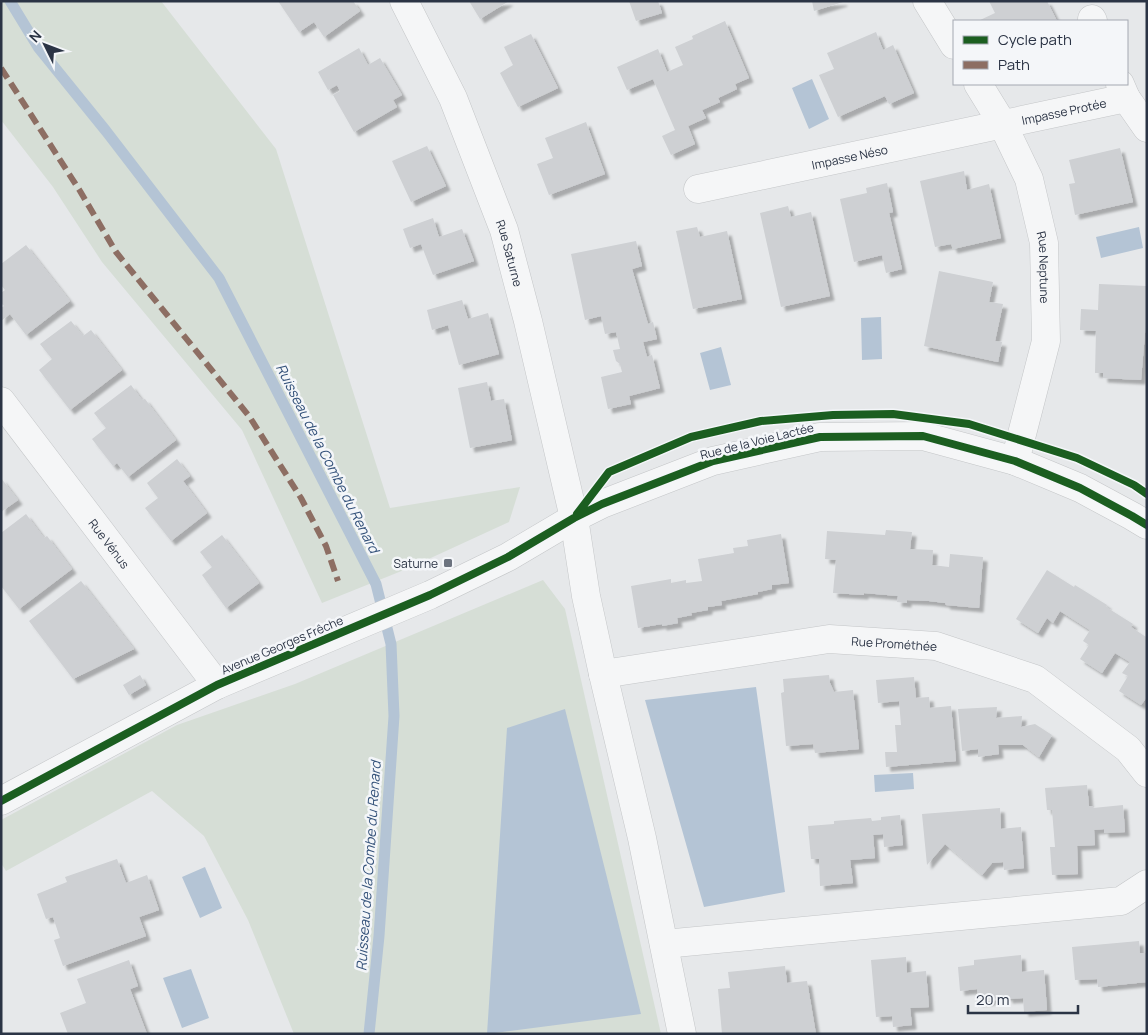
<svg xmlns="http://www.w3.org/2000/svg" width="1148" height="1035" font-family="Manrope,sans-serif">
<defs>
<filter id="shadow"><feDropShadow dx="4.5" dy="4.5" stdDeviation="1" flood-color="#0004"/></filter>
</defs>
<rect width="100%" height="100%" fill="#e6e8ea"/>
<!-- green -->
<path fill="#d6ded6" d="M 1,1 L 161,1 L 276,149 L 390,508 L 520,487 L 509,522 L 409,568 L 322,603 L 242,430 L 102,262 L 53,187 L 1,120 Z
M 543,580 L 565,609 L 661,1034 L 294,1034 L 248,920 L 204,836 L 152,791 L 6,871 L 1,863 L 1,820 L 177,725 L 295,684 Z"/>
<!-- water -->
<path fill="#b4c4d5" d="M 812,79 L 829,119 L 809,129 L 792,88 Z
M 1139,227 L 1143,248 L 1101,258 L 1096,237 Z
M 881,317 L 882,359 L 862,360 L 861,318 Z
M 721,347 L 731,385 L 710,390 L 700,353 Z
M 756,687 L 785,892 L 704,907 L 645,700 Z
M 565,709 L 641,1014 L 487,1034 L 507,728 Z
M 913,773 L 914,789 L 875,792 L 874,775 Z
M 205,867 L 222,908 L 200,918 L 182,877 Z
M 191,969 L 209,1018 L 182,1028 L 163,978 Z"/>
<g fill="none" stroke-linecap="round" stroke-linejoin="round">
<!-- stream -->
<path stroke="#b4c4d5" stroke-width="11" d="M 10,1 L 38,47 L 106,131 L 219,278 L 376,584 L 391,644 L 394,716 L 379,936 L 369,1034"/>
</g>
<!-- building -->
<path fill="#ced0d3" filter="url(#shadow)" d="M 278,1 L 353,1 L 360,11 L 324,37 L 314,22 L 299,32 Z
M 469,1 L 509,1 L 480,19 Z
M 629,1 L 658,1 L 662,13 L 636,21 Z
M 812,1 L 843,1 L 843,2 L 814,11 Z
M 989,1 L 1047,1 L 1057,21 L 978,21 L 995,13 Z
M 725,21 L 749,78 L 735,84 L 737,89 L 718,98 L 720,102 L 702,110 L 706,118 L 688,126 L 695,144 L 671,155 L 662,136 L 675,130 L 653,79 L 627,90 L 617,67 L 658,49 L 667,72 L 683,65 L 675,47 L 693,39 L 692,36 Z
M 876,32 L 883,50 L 893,45 L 914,93 L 889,104 L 885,96 L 838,117 L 819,75 L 834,69 L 827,53 Z
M 531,34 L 558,88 L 518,107 L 500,73 L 513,65 L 504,47 Z
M 359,48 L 368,65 L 380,58 L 402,95 L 393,100 L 397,107 L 354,132 L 333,95 L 340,91 L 337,85 L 328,90 L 318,72 Z
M 586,122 L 605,174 L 549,195 L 537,164 L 553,158 L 545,138 Z
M 427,146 L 446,186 L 411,202 L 392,161 Z
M 1120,148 L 1133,202 L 1075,215 L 1069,184 L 1075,183 L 1069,160 Z
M 964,171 L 967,190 L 989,184 L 1001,238 L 953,249 L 951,244 L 935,247 L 920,181 Z
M 887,183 L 893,212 L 889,213 L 902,269 L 886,273 L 882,255 L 854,262 L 840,199 L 867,193 L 866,188 Z
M 788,206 L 791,217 L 811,212 L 830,296 L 781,307 L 760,213 Z
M 433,218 L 439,237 L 462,229 L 474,261 L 433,275 L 421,244 L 410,248 L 403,229 Z
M 697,227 L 700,237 L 727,231 L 742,299 L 693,309 L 676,231 Z
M 636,241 L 642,266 L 632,269 L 648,324 L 653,322 L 657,339 L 643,342 L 647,357 L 652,355 L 660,388 L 629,396 L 631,404 L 608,409 L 601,377 L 622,372 L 620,364 L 616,361 L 613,350 L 620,349 L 616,332 L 605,334 L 601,316 L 585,320 L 571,254 Z
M 26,245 L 70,301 L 26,335 L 10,314 L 1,321 L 1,308 L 4,306 L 1,303 L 1,293 L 5,290 L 1,285 L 1,264 Z
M 939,271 L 993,282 L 989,302 L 1003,304 L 995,341 L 1002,342 L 998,362 L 924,346 Z
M 1099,284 L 1147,286 L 1147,310 L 1141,380 L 1103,378 L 1103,373 L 1095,373 L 1096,331 L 1080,330 L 1081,309 L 1098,310 Z
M 462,300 L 468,319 L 488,313 L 499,354 L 459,365 L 448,325 L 432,330 L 427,310 Z
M 71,321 L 83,336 L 91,330 L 122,370 L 70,410 L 39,370 L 52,359 L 40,344 Z
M 487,382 L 491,401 L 504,399 L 512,440 L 470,448 L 458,388 Z
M 131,385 L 142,400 L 145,399 L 176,440 L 128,477 L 117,463 L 113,466 L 92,439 L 106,428 L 94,413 Z
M 177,459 L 190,476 L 183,481 L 207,513 L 171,541 L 145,508 L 158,498 L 147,483 Z
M 1,478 L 18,500 L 1,512 Z
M 26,514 L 44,538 L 47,536 L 72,569 L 19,609 L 1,586 L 1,533 Z
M 886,530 L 912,532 L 910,549 L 933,550 L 932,565 L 949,567 L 950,554 L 983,557 L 979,608 L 946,605 L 945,603 L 929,601 L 907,600 L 907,603 L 897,602 L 898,596 L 864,593 L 864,595 L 833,593 L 836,560 L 825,559 L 827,531 L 885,535 Z
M 781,534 L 789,583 L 772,585 L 772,589 L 758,592 L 758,594 L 721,601 L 722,605 L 708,607 L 708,610 L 691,613 L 692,615 L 677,618 L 678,623 L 662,626 L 662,624 L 638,628 L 631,586 L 671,579 L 671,583 L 686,580 L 686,583 L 702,581 L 698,559 L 734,553 L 733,548 L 748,546 L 747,540 Z
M 222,535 L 259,583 L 226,608 L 202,575 L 212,567 L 200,552 Z
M 1047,570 L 1074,587 L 1075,585 L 1107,605 L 1106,607 L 1133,624 L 1131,627 L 1146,637 L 1145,639 L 1147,640 L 1147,697 L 1141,705 L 1119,691 L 1128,676 L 1122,673 L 1130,662 L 1115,653 L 1102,673 L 1080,659 L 1089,645 L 1083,641 L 1090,630 L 1060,611 L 1053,623 L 1047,618 L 1038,633 L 1016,619 Z
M 81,581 L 134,649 L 73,679 L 29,621 Z
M 140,675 L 146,685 L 129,695 L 123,685 Z
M 829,675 L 830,683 L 834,692 L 853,690 L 859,749 L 815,753 L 813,744 L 786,746 L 781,693 L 784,692 L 783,679 Z
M 914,677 L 916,698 L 929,697 L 930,708 L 951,706 L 956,761 L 886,767 L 885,752 L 897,752 L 895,725 L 901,725 L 899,701 L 878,703 L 876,680 Z
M 997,707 L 996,718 L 1022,716 L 1021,727 L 1035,724 L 1052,735 L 1039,757 L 1023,745 L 998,745 L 999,754 L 978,757 L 978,749 L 962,751 L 958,709 Z
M 1087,785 L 1089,806 L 1093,806 L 1093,808 L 1123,805 L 1125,832 L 1104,833 L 1104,829 L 1094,830 L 1095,845 L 1077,846 L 1078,874 L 1052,875 L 1050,847 L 1055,847 L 1052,810 L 1047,810 L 1045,788 Z
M 1000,808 L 1001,829 L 1021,827 L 1024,868 L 1004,870 L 1003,862 L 992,863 L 982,875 L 945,844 L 927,865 L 922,814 Z
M 900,815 L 903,845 L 884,847 L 883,834 L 873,835 L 875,858 L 850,860 L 853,883 L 820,886 L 819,859 L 811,859 L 808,826 L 834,824 L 834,821 L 871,818 L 872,821 L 881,820 L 881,817 Z
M 117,859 L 126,883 L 147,875 L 159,910 L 139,917 L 146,936 L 63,966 L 54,940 L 60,938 L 53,917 L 46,919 L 37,894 L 67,882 L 65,877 Z
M 1139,941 L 1140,953 L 1147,953 L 1147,982 L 1098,987 L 1097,979 L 1075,980 L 1072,947 Z
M 1021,955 L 1022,972 L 1044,970 L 1047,1010 L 1024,1012 L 1023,998 L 1008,999 L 1008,996 L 995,997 L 996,1000 L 978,1002 L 977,989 L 960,991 L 958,967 L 974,965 L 974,960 Z
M 906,957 L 907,973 L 926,971 L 929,1007 L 910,1008 L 912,1025 L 893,1027 L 892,1016 L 876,1017 L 871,960 Z
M 129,960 L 138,986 L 130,989 L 147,1034 L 68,1034 L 60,1013 L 86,1003 L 77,979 Z
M 785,966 L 787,983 L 807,981 L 816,1034 L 722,1034 L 718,989 L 730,988 L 728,972 Z"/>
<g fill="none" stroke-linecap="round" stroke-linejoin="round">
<defs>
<g id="street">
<path id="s1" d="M 404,1 L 453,98 L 504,230 L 528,321 L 574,518 L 586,596 L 603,674 L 642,838 L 682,1034"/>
<path d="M 927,1 L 954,45"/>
<path d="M 1092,19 L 1093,21"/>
<path id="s2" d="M 978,84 L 1002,123 L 1029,179 L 1044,243 L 1046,341 L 1015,461"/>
<path d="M 1126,98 L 1147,128"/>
<path id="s3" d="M 698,189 L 1126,98 L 1120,84"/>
<path id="s4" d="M 1,401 L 217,685"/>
<path id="s5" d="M 603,674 L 829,639 L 936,646 L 1035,679 L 1128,749 L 1147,773"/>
<path d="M 1,801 L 217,685 L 430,595 L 508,557 L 574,518 L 602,504 L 713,461 L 820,437 L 923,436 L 1015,461 L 1080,488 L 1132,516 L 1147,525"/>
<path d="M 664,944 L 1121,901 L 1147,884"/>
</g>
</defs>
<!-- street casing -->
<use href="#street" stroke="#c4c6c8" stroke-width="29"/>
<!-- street -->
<use href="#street" stroke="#f5f6f7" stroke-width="28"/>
<!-- quiet -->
<path stroke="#8d6e63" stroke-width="6" stroke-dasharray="12 6" stroke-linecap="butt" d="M 1,68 L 80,191 L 116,252 L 249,416 L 301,498 L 326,546 L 338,581"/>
<defs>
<path id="cycleway" d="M 577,514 L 609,472 L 691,437 L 761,421 L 833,415 L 893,414 L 969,424 L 1077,458 L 1134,485 L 1147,494
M 1,801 L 217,685 L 430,595 L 508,557 L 574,518 L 602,504 L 713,461 L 820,437 L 923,436 L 1015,461 L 1080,488 L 1132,516 L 1147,525"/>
</defs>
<!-- cycleway casing -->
<use href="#cycleway" stroke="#f4f6f9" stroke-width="11"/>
<!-- cycleway -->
<use href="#cycleway" stroke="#1b5e20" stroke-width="8"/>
</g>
<!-- markers -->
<rect fill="#6c737f" stroke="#f4f6f9" stroke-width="2" x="443" y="558" width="10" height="10" rx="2.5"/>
<g text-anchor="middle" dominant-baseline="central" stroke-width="5" stroke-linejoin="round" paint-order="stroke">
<!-- street labels -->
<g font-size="12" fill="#2b3445" stroke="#f4f6f9">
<text stroke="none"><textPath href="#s3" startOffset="374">Impasse Protée</textPath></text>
<text stroke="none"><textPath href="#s3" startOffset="155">Impasse Néso</textPath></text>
<text stroke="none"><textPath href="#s1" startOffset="274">Rue Saturne</textPath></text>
<text stroke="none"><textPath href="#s2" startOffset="198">Rue Neptune</textPath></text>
<text transform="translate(757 441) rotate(-14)">Rue de la Voie Lactée</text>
<text stroke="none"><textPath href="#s4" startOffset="179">Rue Vénus</textPath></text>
<text stroke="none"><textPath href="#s5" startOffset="294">Rue Prométhée</textPath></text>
<text transform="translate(282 645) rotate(-23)">Avenue Georges Frêche</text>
</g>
<!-- poi labels -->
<g font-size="12" fill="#2b3445" stroke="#f4f6f9" text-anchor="end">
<text x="438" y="563">Saturne</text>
</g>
<!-- water labels -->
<g font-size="14" font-style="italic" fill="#34527a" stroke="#f4f6f9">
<text transform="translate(328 458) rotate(63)">Ruisseau de la Combe du Renard</text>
<text transform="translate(368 866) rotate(-86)">Ruisseau de la Combe du Renard</text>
</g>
</g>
<!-- border -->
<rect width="1148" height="1035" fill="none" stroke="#2b3445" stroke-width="5"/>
<!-- legend -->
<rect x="953" y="20" width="175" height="65" fill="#f4f6f9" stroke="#a4a8b1"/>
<rect x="963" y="36" width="25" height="8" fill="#1b5e20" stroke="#a4a8b1"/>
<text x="998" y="45" font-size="15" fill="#2b3445">Cycle path</text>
<rect x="963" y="61" width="25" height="8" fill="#8d6e63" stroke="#a4a8b1"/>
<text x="998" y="70" font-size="15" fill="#2b3445">Path</text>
<!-- north arrow -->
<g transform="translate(45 45) rotate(312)" stroke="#f4f6f9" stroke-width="4" paint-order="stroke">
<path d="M0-4L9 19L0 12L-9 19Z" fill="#2b3445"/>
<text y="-8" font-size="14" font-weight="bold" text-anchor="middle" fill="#2b3445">N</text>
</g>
<!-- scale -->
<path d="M968 1005v8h110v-8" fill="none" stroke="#2b3445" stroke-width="2.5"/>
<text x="976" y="1005" font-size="15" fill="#2b3445" stroke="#f4f6f9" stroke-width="4" paint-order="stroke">20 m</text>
</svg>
